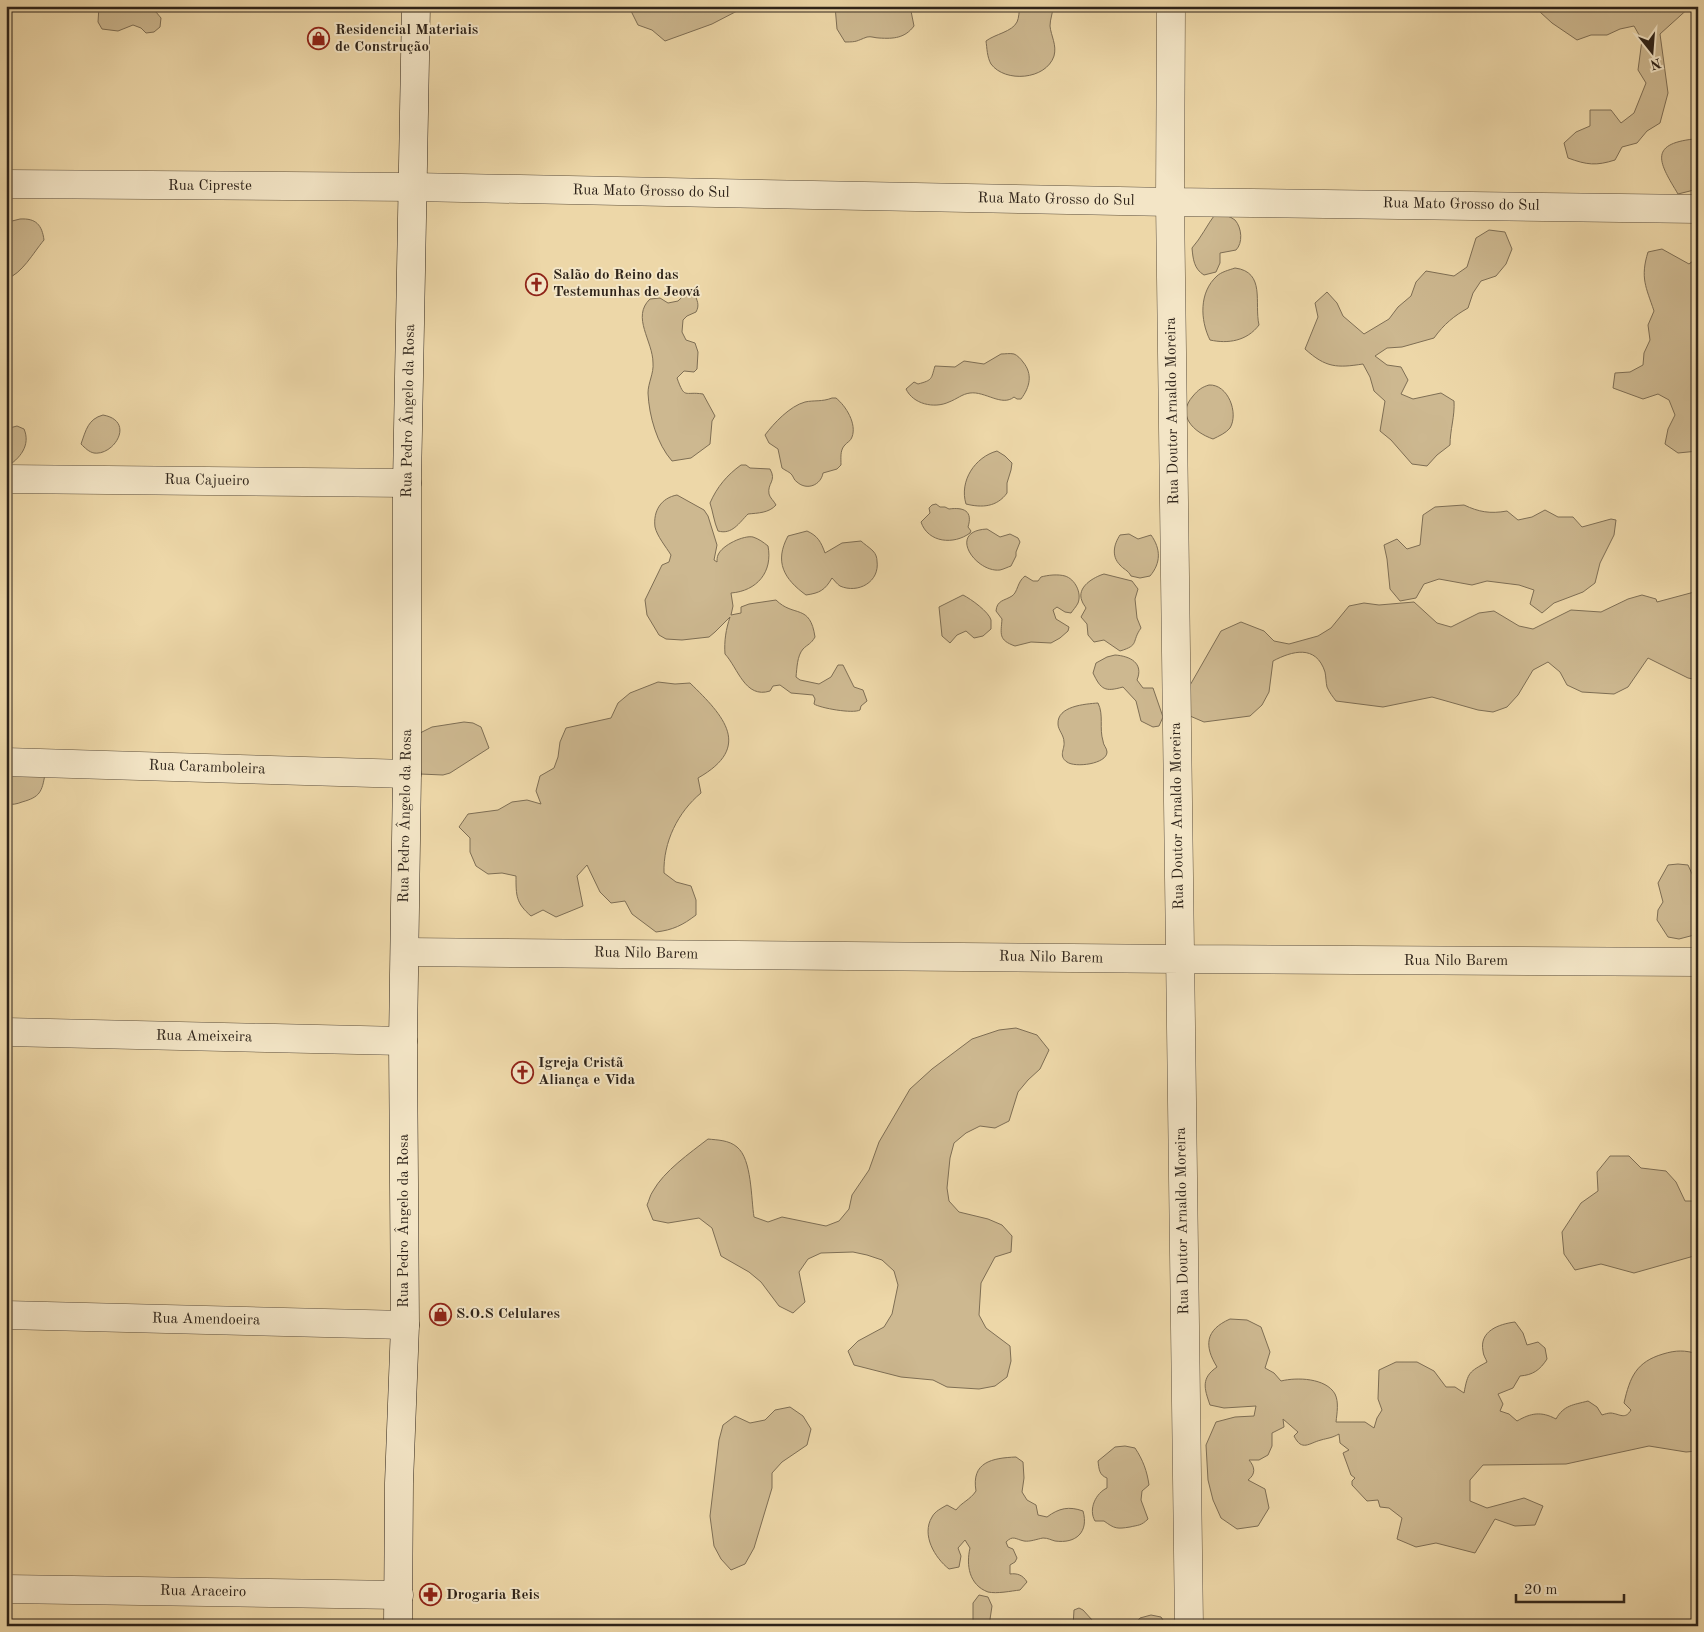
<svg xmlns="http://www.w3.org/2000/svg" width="1704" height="1632" font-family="'Old Standard TT',serif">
<rect width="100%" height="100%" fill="#edd7a8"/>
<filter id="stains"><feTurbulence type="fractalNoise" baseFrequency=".004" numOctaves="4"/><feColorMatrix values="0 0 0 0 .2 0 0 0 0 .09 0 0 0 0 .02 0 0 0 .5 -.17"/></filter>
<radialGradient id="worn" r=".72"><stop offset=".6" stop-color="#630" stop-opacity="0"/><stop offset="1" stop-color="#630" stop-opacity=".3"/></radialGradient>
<!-- green -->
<path fill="#cdb890" stroke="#7e6e54" d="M 99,6 L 148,6 L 149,9 L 156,12 L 161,18 L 160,27 L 154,32 L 146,33 L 141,28 L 133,25 L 118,31 L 102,29 L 98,22 Z
M 632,6 L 761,6 L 739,10 L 712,24 L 665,41 L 652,30 L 638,25 L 631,11 Z
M 835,6 L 910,6 L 914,26 C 905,38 894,39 879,38 C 875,38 871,36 867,37 C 856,41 858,42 845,42 L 837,29 Z
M 1020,6 L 1053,6 C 1053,13 1050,19 1050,26 C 1051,36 1057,45 1054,56 C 1046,80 1005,83 991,64 C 987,57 987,48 986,41 C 995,34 1012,32 1017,22 C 1019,18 1019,11 1020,6 Z
M 1541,6 L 1691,6 L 1660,34 L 1668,93 L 1660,123 L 1647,131 L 1637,143 L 1622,147 L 1615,160 C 1596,166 1587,165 1568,158 L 1564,143 L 1576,132 L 1590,126 L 1590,110 L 1611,110 L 1621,123 L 1634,113 L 1646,83 L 1638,70 L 1642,40 L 1634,26 L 1620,29 L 1607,35 L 1591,35 L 1577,40 L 1552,23 L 1540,12 Z
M 1698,134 L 1698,189 L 1678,194 C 1660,164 1647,144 1694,139 Z
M 1216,213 C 1222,214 1230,216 1235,220 C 1242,228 1243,243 1236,250 L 1220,253 L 1220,263 L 1216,272 L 1204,275 C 1194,269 1193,259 1192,248 C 1201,238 1207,225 1216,213 Z
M 20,219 C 36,218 42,225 44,240 C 33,253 22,274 6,279 L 6,225 L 12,221 Z
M 1489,230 L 1505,232 L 1512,249 L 1506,264 L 1496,276 L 1481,281 L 1473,293 L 1468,308 C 1454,316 1444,324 1434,338 L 1402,347 L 1387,348 L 1375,356 L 1387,365 L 1401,367 L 1408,380 L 1401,394 L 1413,399 L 1441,393 L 1454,401 C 1455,416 1450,430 1450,445 L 1437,455 L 1427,466 L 1412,464 L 1391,440 L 1380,431 L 1385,401 L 1374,391 L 1370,377 L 1363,364 C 1337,368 1326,368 1305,349 L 1318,317 L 1315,303 L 1327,292 L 1337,303 L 1343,316 L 1364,334 L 1389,319 L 1398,307 L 1411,296 L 1416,282 L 1426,271 L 1454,276 L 1467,267 L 1476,238 Z
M 1662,249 L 1689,264 L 1698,257 L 1698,451 L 1678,453 L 1665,444 L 1668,429 L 1675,415 L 1669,400 L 1658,394 L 1643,399 L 1613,388 L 1615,373 L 1630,372 L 1643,365 L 1644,353 L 1650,340 L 1648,325 L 1654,311 C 1646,287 1640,278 1648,252 Z
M 1235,268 C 1266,272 1254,303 1259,325 C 1247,341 1228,344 1210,340 C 1200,320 1199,292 1217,276 C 1221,272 1229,270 1235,268 Z
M 689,293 L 694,293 C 697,300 700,305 696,312 L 687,316 L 683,320 L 682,332 L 686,340 L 695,343 L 698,352 L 697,369 L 694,372 L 684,371 L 677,378 C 685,400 684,391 703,394 L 715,416 L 712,421 L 710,444 L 691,458 L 672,461 C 657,444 649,416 648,393 C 648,383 654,373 653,363 C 653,341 631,317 650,299 L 660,298 L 668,303 L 678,301 L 685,294 Z
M 1001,354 C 1005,354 1010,353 1014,354 C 1017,355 1021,359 1023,362 C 1033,374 1030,387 1021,399 L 1017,399 L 1014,397 C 1002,407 985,391 970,393 C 962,394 957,399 949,402 C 934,409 913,404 906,389 L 914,382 L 918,384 C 933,380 931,379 935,366 L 955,367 L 964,361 L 984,364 Z
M 1209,385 C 1228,384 1239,413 1230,428 C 1226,433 1219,436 1213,439 C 1193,432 1176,415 1193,396 C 1198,390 1202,387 1209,385 Z
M 832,398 L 836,398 C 846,406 857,424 852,437 C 851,441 847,442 844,446 C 840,451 841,458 841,465 L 837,469 L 823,473 C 821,485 807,491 797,482 C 794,480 794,478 792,475 C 790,472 786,471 782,468 L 778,449 L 769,443 L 765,435 C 774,423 790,406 805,402 C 814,400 822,402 832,398 Z
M 103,415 C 136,421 114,456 94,453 C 89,452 85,448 81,444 C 86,430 88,419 103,415 Z
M 17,426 L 24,429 C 31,445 20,459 6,467 L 6,429 Z
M 997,451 L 1005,456 L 1012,463 L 1011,470 L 1007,483 L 1007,493 C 997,507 982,508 966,504 C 959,481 975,457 997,451 Z
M 741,465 L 746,465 L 750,468 L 770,469 C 777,481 767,483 769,494 C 770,498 774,501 776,505 C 769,513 758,513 748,514 C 739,523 732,535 718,531 C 714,522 713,512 710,503 C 717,487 727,475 741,465 Z
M 677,495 L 704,510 L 708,516 L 717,545 L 714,560 L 717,562 C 717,560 717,557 718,555 C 722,545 744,535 753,537 C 759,539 763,542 768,546 C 773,572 757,591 731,593 L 733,606 L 731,615 L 741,613 L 741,607 L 749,604 L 776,600 C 794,618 810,603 815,637 C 811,644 808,644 803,649 C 797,656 797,668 796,677 L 800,680 L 819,684 L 831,677 L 838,665 L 843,665 L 854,687 L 863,690 L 867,701 L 861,706 L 860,710 C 853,714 820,708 814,704 L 815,699 L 813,695 L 791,693 L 780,685 L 773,686 L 770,691 C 745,699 738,668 725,654 C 724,641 726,629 730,617 L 715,632 L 709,637 L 682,640 L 666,639 L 659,635 L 647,615 L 645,600 L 662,565 L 669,562 L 671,555 C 666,547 657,536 655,527 C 653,511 661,498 677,495 Z
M 936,504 L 940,507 L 945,507 L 949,509 C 964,507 973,511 968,527 L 971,531 L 970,533 C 954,545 928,543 921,522 L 930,513 L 929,508 L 932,505 Z
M 1464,505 C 1479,512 1490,514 1507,511 L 1518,520 L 1532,517 L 1545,510 L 1558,517 L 1573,517 L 1582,527 L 1611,519 L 1616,520 L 1614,535 L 1600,563 L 1595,583 L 1583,592 L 1554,603 L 1542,613 L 1530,604 L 1534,590 L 1519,585 L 1487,581 L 1472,585 L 1439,579 L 1424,584 L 1416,598 L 1400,601 L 1390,589 L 1387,559 L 1384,545 L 1397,539 L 1407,549 L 1420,545 L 1423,515 L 1435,507 Z
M 987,529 L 1000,537 L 1010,534 L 1018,538 L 1020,542 L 1016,552 L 1016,556 L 1011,566 C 1008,567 1004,569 1000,570 C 976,573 946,531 987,529 Z
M 807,531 C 818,536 821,542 825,553 L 842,543 L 861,541 C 864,544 869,547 873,551 C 876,554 877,558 877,561 C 880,582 858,594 840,586 C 837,584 834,580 832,578 C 825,590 820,593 806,595 C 784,579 774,562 788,536 Z
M 1129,534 L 1138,539 L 1151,535 C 1161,549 1161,563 1150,576 L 1140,578 L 1131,576 C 1128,570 1123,569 1120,565 C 1111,556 1114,544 1120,535 Z
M 1104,574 L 1132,581 L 1138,589 L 1135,599 L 1137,618 L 1141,628 C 1131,642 1140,645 1120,651 L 1104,640 L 1094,642 L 1088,635 L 1087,624 L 1081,617 L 1086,608 C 1085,606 1083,604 1082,601 C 1076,587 1094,577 1104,574 Z
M 1025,576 L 1033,581 L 1038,581 L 1041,577 C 1048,575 1058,574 1065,576 C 1075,579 1082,593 1078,603 C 1076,607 1073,610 1071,613 L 1065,612 L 1057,607 L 1053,610 L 1056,619 L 1069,627 L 1068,631 L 1060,638 L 1051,643 L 1031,642 L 1015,646 C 998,640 1001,634 1002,619 L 996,611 C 997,600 1004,601 1012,596 C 1018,592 1017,582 1025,576 Z
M 1698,591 L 1698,680 L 1688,678 L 1648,658 L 1628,687 L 1614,694 L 1582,692 L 1567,685 L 1560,672 L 1548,662 L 1533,670 L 1518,695 L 1507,707 L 1493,712 L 1478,710 L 1432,697 L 1383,707 L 1336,701 C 1333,697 1329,692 1327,687 C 1326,683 1326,677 1325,672 C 1316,644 1292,651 1273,661 L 1269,692 L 1262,705 L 1250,716 L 1204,722 L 1190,716 L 1189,687 L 1221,631 L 1241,622 L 1264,631 L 1274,641 L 1289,644 L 1318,636 L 1331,628 L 1349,606 L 1364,603 L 1379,605 L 1414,602 L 1437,623 L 1451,627 L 1479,613 L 1494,611 L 1519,626 L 1533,629 L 1571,610 L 1601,612 L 1628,599 L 1642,595 L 1656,599 L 1657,602 Z
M 963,595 C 971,599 989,612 991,620 C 991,623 991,626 991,629 L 983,636 L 974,638 L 966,631 L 957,635 L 950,643 L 942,636 L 939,607 Z
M 1115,655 C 1130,656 1144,663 1137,680 L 1143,688 L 1153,688 L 1163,717 L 1159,726 L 1153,727 L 1141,721 L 1136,701 L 1123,687 C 1105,692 1101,690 1093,673 L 1096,663 L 1107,657 Z
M 658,682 L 675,684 L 690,683 C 724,716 753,747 698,778 L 701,793 C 678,812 663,842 664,873 L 676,882 L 691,886 L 696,900 L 696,915 C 683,925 673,930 656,932 L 632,914 L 625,901 L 611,903 L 600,892 L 587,865 L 577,876 L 583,906 L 556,917 L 543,910 L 531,916 C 516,903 516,896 516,876 L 502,873 L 488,874 L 476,866 L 470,852 L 470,838 L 459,827 L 468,814 L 498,810 L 512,802 L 527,800 L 541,804 L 536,791 L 540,776 L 554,768 L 558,757 L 560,742 L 566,728 L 611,718 L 618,703 L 630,693 Z
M 1098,703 C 1104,715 1099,728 1103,741 C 1103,745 1107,748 1107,752 C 1107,764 1075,768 1067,762 C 1058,756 1065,749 1064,742 C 1064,735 1058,730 1058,724 C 1057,706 1085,704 1098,703 Z
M 464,722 L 473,723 L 481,727 L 489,748 L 450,773 L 443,775 L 420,774 L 410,738 L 432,727 Z
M 6,761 L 45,774 C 42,792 40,797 22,802 C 17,804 12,805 6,804 Z
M 1678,864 L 1688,865 L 1693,876 L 1698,877 L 1698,934 L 1679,939 L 1668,937 L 1657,920 L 1658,910 L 1663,902 L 1658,883 L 1668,865 Z
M 1016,1028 L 1037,1035 L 1049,1050 L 1040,1069 L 1028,1080 L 1018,1092 L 1009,1121 L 995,1128 L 980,1126 L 966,1133 L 954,1143 L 950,1158 L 947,1188 L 949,1201 L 959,1212 L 988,1219 L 1002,1225 L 1012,1236 L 1011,1252 L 995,1257 L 981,1283 L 979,1315 L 986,1328 L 1010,1346 L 1011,1361 L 1007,1377 L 995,1386 L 979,1389 L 947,1387 L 933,1380 L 901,1377 L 854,1365 L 848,1351 L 858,1341 L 884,1327 L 892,1314 L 898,1285 L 894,1271 L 882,1260 L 867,1255 L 853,1252 L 821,1253 L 808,1259 L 799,1272 L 805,1302 L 793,1313 L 779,1306 L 761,1282 L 749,1272 L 721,1256 L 712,1228 L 699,1218 L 668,1223 L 653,1220 L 647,1205 C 649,1201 650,1195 653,1191 C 664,1171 690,1153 708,1139 C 717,1140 729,1140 737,1147 C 752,1159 751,1199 754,1217 L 768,1222 L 782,1217 L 826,1226 L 839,1221 L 849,1209 L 852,1195 L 869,1170 L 879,1142 L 910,1089 L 932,1069 L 972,1039 L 999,1030 Z
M 1610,1156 L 1629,1156 L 1641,1168 L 1666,1171 L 1676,1182 L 1685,1201 L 1698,1201 L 1698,1243 L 1694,1256 L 1634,1273 L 1601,1264 L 1575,1270 L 1564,1254 L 1562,1232 L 1581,1203 L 1598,1191 L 1597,1172 Z
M 1230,1319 L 1247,1320 L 1261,1327 L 1270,1352 L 1265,1368 L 1274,1373 L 1281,1381 C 1297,1377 1326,1378 1335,1394 C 1339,1402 1337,1413 1336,1422 L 1365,1422 L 1374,1428 L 1377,1418 L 1382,1410 L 1378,1399 L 1379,1370 L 1396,1362 L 1417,1362 L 1434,1371 L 1446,1387 L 1455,1387 L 1464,1393 C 1468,1372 1469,1372 1487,1362 C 1486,1359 1483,1355 1483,1351 C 1479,1331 1499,1324 1515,1322 L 1523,1333 L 1527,1345 L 1538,1342 L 1545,1348 L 1547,1359 C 1540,1370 1533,1375 1520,1376 L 1513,1388 L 1498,1394 L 1503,1404 L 1500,1411 L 1509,1414 L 1517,1421 C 1531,1413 1541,1411 1556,1419 C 1564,1405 1573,1405 1588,1401 L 1597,1407 L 1602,1415 C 1605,1414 1608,1413 1611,1413 C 1620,1414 1625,1420 1631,1410 L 1624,1403 C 1630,1377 1636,1362 1663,1354 C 1676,1350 1685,1350 1698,1354 L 1698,1451 L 1686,1452 L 1649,1446 L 1566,1464 L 1483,1465 L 1470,1480 L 1470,1501 L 1487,1508 L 1524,1498 L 1543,1506 L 1535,1525 L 1515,1526 L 1495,1519 L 1475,1553 L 1436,1543 L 1416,1547 L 1397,1539 L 1402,1518 L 1389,1508 L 1380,1507 L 1378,1500 L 1367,1501 L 1352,1485 L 1352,1481 L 1355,1478 L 1351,1475 L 1343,1453 L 1349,1450 L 1340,1443 L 1339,1434 C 1332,1438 1328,1438 1321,1440 C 1309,1443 1302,1452 1294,1436 L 1298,1432 L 1283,1419 L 1284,1427 L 1272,1433 L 1272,1446 L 1268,1455 L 1259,1460 L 1249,1460 C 1255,1467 1256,1474 1248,1480 L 1265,1489 L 1269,1508 L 1258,1526 L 1237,1529 L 1221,1518 L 1213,1500 L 1208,1480 L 1206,1445 L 1216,1422 L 1235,1417 L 1254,1416 L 1256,1406 L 1224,1408 L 1210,1405 C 1204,1388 1201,1378 1217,1367 C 1204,1346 1205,1330 1230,1319 Z
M 790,1407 L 803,1416 L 811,1429 L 807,1445 L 782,1462 L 772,1473 L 772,1488 L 754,1548 L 745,1564 L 731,1570 L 721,1559 L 714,1546 L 710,1516 L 719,1440 L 723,1425 L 735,1416 L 750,1423 L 765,1420 L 775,1410 Z
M 1125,1446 L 1135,1448 C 1143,1460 1147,1471 1149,1485 L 1142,1491 L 1141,1500 L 1148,1519 C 1141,1526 1138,1525 1130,1527 C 1117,1529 1115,1529 1104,1521 L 1095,1521 C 1088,1509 1096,1493 1107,1488 L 1107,1478 C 1099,1475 1099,1469 1098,1461 L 1115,1447 Z
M 1016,1457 L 1023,1462 L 1024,1478 L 1022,1492 L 1027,1500 L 1036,1505 L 1038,1515 L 1047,1517 C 1059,1508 1069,1506 1083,1511 C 1089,1532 1076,1544 1055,1541 C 1051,1540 1048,1538 1043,1538 C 1037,1539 1030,1542 1024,1541 C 1015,1539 1013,1535 1006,1542 L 1008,1547 L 1013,1549 L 1017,1558 L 1015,1562 L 1010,1565 L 1010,1574 C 1017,1573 1023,1575 1027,1582 L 1020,1590 C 1011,1591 997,1594 988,1592 C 969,1585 966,1565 970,1548 L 965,1540 L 958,1548 L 961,1556 L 959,1567 L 949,1569 C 935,1558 921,1535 932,1517 C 935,1511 942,1508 947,1505 L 956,1510 C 962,1502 970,1500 976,1491 C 971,1462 992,1458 1016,1457 Z
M 979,1595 L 988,1597 L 992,1606 L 989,1626 L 973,1626 L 973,1603 Z
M 1079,1608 L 1083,1610 L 1093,1621 L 1112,1622 L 1116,1626 L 1073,1626 L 1074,1610 Z
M 1151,1615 L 1161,1617 L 1167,1626 L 1133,1626 L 1140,1618 Z"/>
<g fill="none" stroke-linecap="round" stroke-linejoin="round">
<defs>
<path id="street" d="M 1171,6 L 1170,202 L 1189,1626
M 6,184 L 414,187 L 1170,202 L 1698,209
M 6,479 L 407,483
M 6,762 L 407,774
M 405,952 L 1180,959 L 1698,962
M 6,1032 L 403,1041
M 6,1315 L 405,1325
M 6,1589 L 399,1595"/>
<path id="secondary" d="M 398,1626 L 399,1483 L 405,1325 L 403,1041 L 407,774 L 407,483 L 416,6"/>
</defs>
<!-- street casing -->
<use href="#street" stroke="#5e503d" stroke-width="29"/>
<!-- secondary casing -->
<use href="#secondary" stroke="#2e2319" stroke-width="29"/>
<!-- street -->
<use href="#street" stroke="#f3e5c6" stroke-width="28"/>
<!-- secondary -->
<use href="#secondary" stroke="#f3e5c6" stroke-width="28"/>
</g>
<!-- icons -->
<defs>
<symbol id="shop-ring" viewBox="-11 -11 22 22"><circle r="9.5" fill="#f3e5c6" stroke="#8f2418" stroke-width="1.5"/><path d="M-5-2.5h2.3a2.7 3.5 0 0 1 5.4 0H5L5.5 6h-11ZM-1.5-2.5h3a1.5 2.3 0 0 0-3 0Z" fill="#8f2418"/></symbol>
<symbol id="church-ring" viewBox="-11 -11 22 22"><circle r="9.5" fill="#f3e5c6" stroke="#8f2418" stroke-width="1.5"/><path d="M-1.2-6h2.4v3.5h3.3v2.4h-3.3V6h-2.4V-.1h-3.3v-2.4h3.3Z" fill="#8f2418"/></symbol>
<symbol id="pharmacy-ring" viewBox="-11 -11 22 22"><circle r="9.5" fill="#f3e5c6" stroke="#8f2418" stroke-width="1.5"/><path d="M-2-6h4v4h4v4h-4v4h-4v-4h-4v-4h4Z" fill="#8f2418"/></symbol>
</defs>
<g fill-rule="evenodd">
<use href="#shop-ring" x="306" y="26" width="25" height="25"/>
<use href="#church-ring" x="524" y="272" width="25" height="25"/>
<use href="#church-ring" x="510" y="1060" width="25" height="25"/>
<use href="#shop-ring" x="428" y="1302" width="25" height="25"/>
<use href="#pharmacy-ring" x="418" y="1582" width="25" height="25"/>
</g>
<g text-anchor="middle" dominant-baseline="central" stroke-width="4" stroke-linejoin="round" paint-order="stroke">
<!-- poi labels -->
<g font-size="15" font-weight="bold" fill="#2e2319" stroke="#f3e5c6" text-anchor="start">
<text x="335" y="30">Residencial Materiais<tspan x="335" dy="17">de Construção</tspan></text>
<text x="553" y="275">Salão do Reino das<tspan x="553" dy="17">Testemunhas de Jeová</tspan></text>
<text x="538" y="1063">Igreja Cristã<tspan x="538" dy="17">Aliança e Vida</tspan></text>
<text x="456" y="1314">S.O.S Celulares</text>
<text x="446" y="1595">Drogaria Reis</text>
</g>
<!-- street labels -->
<g font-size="15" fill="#2e2319" stroke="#f3e5c6">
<text x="210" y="186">Rua Cipreste</text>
<text transform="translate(651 192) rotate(1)">Rua Mato Grosso do Sul</text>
<text transform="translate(1056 200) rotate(1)">Rua Mato Grosso do Sul</text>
<text transform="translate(1461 205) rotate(1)">Rua Mato Grosso do Sul</text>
<text transform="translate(409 411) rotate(-89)">Rua Pedro Ângelo da Rosa</text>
<text transform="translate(1173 411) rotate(-91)">Rua Doutor Arnaldo Moreira</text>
<text transform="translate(207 481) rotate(1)">Rua Cajueiro</text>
<text transform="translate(207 768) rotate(2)">Rua Caramboleira</text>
<text transform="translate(406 816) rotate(-89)">Rua Pedro Ângelo da Rosa</text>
<text transform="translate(1178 816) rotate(-91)">Rua Doutor Arnaldo Moreira</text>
<text transform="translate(646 954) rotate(1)">Rua Nilo Barem</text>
<text transform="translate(1051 958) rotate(1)">Rua Nilo Barem</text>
<text x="1456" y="961">Rua Nilo Barem</text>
<text transform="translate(204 1037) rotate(1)">Rua Ameixeira</text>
<text transform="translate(404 1221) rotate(-90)">Rua Pedro Ângelo da Rosa</text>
<text transform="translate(1183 1221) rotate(-91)">Rua Doutor Arnaldo Moreira</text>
<text transform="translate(206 1320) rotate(1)">Rua Amendoeira</text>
<text transform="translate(203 1592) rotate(1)">Rua Araceiro</text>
</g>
</g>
<!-- margin -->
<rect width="1704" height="1632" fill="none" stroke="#edd7a8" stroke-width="25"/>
<rect x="8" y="8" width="1689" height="1617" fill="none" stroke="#2e2319" stroke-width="2.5"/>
<rect x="12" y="12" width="1679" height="1607" fill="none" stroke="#2e2319"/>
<!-- north arrow -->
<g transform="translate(1652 52) rotate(163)" stroke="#f3e5c6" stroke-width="4" paint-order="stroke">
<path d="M0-4L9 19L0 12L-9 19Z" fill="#2e2319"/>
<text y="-8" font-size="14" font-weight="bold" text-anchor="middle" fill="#2e2319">N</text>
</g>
<!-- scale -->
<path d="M1516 1594v8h108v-8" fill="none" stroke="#2e2319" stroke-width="2.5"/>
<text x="1524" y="1594" font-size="15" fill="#2e2319" stroke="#f3e5c6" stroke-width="4" paint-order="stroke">20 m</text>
<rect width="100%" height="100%" filter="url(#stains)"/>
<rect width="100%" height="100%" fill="url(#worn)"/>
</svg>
